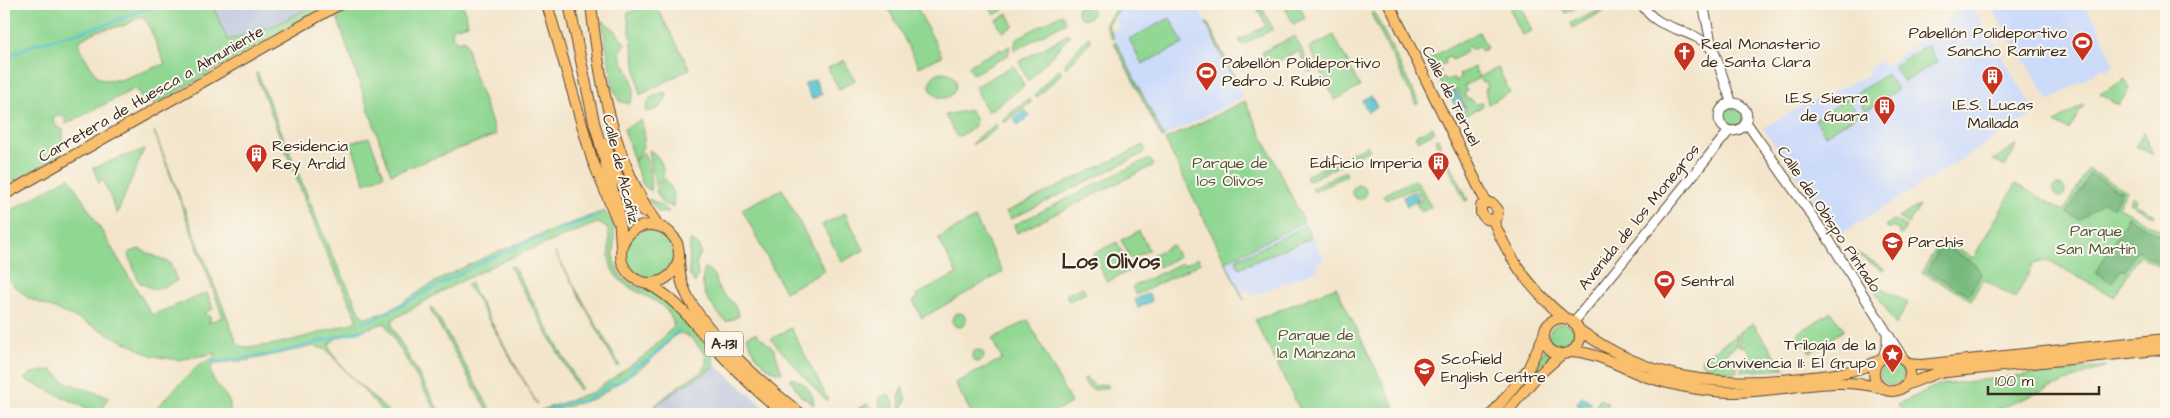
<svg xmlns="http://www.w3.org/2000/svg" width="2170" height="418" font-family="'Architects Daughter',sans-serif">
<rect width="100%" height="100%" fill="#fbf7ec"/>
<filter id="ink" filterUnits="userSpaceOnUse"><feTurbulence type="fractalNoise" baseFrequency=".02" numOctaves="2"/><feDisplacementMap in="SourceGraphic" scale="10" xChannelSelector="R" yChannelSelector="G"/><feConvolveMatrix kernelMatrix="1 2 1 2 8 2 1 2 1" color-interpolation-filters="sRGB"/></filter>
<filter id="wash" filterUnits="userSpaceOnUse"><feTurbulence type="fractalNoise" baseFrequency=".0096" numOctaves="4" result="noise"/><feDisplacementMap in="SourceGraphic" scale="20" xChannelSelector="R" yChannelSelector="G"/><feGaussianBlur stdDeviation="1.12" result="paint"/><feColorMatrix in="noise" values="0 0 0 0 0 0 0 0 0 0 0 0 0 0 0 0 0 1.4 0 .05"/><feComposite in="paint" operator="in"/></filter>
<g filter="url(#wash)">
<rect width="100%" height="100%" fill="#f3e5cb"/>
<!-- built -->
<path fill="#cddbfa" d="M 1124,4 L 1196,4 L 1243,97 L 1164,137 L 1111,32 L 1119,27 L 1113,16 Z
M 1961,4 L 1970,4 L 1973,8 L 2036,113 L 1839,235 L 1763,128 L 1804,105 L 1870,74 L 1867,69 L 1882,61 L 1886,66 L 1890,64 L 1933,29 L 1938,33 Z
M 1989,4 L 2085,4 L 2091,18 L 2095,18 L 2114,65 L 2105,71 L 2103,68 L 2049,101 Z
M 1305,222 L 1324,259 L 1316,262 L 1319,269 L 1252,296 L 1249,290 L 1240,293 L 1225,262 Z"/>
<!-- industrial -->
<path fill="#b9c5de" d="M 212,4 L 317,4 L 275,25 L 227,40 Z
M 715,365 L 772,414 L 648,414 L 682,386 L 700,377 Z"/>
<!-- green -->
<path fill="#90d792" stroke="#668058" fill-rule="evenodd" d="M1077 11a8 8 0 1 1 16 0a8 8 0 1 1-16 0Z
M 4,4 L 212,4 L 228,40 L 275,25 L 317,4 L 328,4 L 158,103 L 144,103 L 136,88 L 66,124 L 65,119 L 61,114 L 53,118 L 55,125 L 63,130 L 62,154 L 4,187 L 4,157 L 10,149 L 4,133 ZM 142,16 L 148,24 L 165,64 L 120,80 L 103,80 L 96,75 L 80,49 L 80,40 L 97,31 L 125,25 Z
M 361,4 L 463,4 L 468,24 L 453,28 L 452,36 L 458,42 L 465,40 L 473,71 L 496,135 L 391,174 L 337,17 Z
M 651,4 L 655,4 L 690,69 L 640,95 L 627,13 Z
M 886,4 L 915,4 L 942,56 L 919,67 Z
M 988,4 L 1002,4 L 1005,9 L 994,15 Z
M 1119,4 L 1124,4 L 1107,24 L 1114,38 L 1112,39 L 1105,25 Z
M 1255,4 L 1260,4 L 1273,29 L 1242,45 L 1239,40 L 1266,26 Z
M 1284,4 L 1299,4 L 1305,18 L 1293,24 Z
M 1561,4 L 1579,4 L 1580,6 L 1565,13 Z
M 1615,4 L 1617,4 L 1572,28 L 1570,23 Z
M 1520,5 L 1532,31 L 1522,35 L 1510,9 Z
M 1374,12 L 1419,103 L 1416,104 L 1371,14 Z
M 1008,14 L 1014,26 L 1002,32 L 996,20 Z
M 1062,14 L 1066,22 L 1014,51 L 1016,39 Z
M 1170,18 L 1183,44 L 1142,64 L 1129,39 Z
M 602,20 L 615,30 L 625,44 L 620,53 C 625,72 642,84 629,104 L 619,101 L 613,87 Z
M 1207,22 L 1236,80 L 1234,81 L 1206,23 Z
M 1479,32 L 1487,48 L 1482,51 L 1478,47 L 1471,50 L 1469,46 L 1465,49 L 1466,52 L 1452,60 L 1450,57 L 1445,59 L 1446,63 L 1439,68 L 1441,72 L 1436,75 L 1428,59 Z
M 1069,34 L 1070,36 L 1028,81 L 1019,62 Z
M 1334,35 L 1360,87 L 1335,100 L 1309,48 Z
M 1089,36 L 1091,41 L 1066,68 L 1064,64 Z
M 1295,36 L 1312,71 L 1309,72 L 1299,51 L 1268,65 L 1262,52 Z
M 1116,42 L 1164,137 L 1162,138 L 1114,43 Z
M 1927,45 L 1937,62 L 1904,82 L 1894,66 Z
M 1010,46 L 1008,55 L 973,74 L 968,66 L 1000,49 L 1001,51 Z
M 844,60 L 855,80 L 839,89 L 828,68 Z
M 1014,65 L 1024,86 L 988,112 L 975,87 Z
M 1474,67 L 1479,77 L 1498,68 L 1510,92 L 1488,104 L 1485,89 L 1488,87 L 1486,82 L 1482,83 L 1479,78 L 1464,86 L 1467,91 L 1464,93 L 1467,100 L 1470,98 L 1476,104 L 1482,103 L 1483,106 L 1459,119 L 1456,115 L 1467,109 L 1457,89 L 1451,92 L 1454,97 L 1449,100 L 1439,79 L 1444,77 L 1446,81 L 1454,78 L 1456,81 L 1461,78 L 1459,75 Z
M 1059,69 L 1062,73 L 1037,97 L 1035,94 Z
M 257,72 L 327,244 L 362,316 C 378,322 415,294 430,285 C 484,254 545,233 604,211 L 614,225 L 614,262 L 621,277 L 635,286 L 654,293 L 667,303 L 712,353 L 715,365 L 706,373 L 682,386 L 645,414 L 681,384 L 703,371 L 706,365 L 706,355 L 690,337 L 681,333 L 677,334 L 649,362 L 596,398 L 543,414 L 530,414 L 593,392 L 647,354 L 674,326 C 669,296 628,296 614,273 C 606,260 611,245 608,231 L 606,226 L 597,223 L 498,263 L 448,288 L 392,320 L 392,327 L 441,414 L 438,414 L 385,323 L 337,338 L 329,344 C 334,368 374,395 390,414 L 385,414 L 327,350 L 315,346 L 249,360 L 218,363 L 211,367 C 208,385 237,397 229,414 L 150,414 L 200,364 L 214,358 L 216,353 L 178,360 L 153,356 L 81,320 L 28,298 L 9,281 L 4,272 L 4,215 L 69,177 L 152,315 L 207,293 L 213,309 L 204,313 L 211,317 L 208,323 L 223,317 L 154,131 L 238,345 C 257,354 332,329 355,322 L 357,318 L 323,246 L 256,75 Z
M930 85a13 13 0 1 1 26 0a13 13 0 1 1-26 0Z
M 1887,74 L 1898,90 L 1865,111 L 1855,94 Z
M 2125,79 L 2129,89 L 2119,105 L 2100,94 Z
M 661,93 L 667,93 C 665,105 658,111 645,112 L 650,98 Z
M 1848,98 L 1858,115 L 1825,135 L 1815,119 Z
M 1029,99 L 1031,102 L 1004,123 L 1002,120 Z
M 1245,101 L 1304,222 L 1225,262 L 1244,300 L 1165,140 Z
M 2084,104 L 2069,130 L 2055,122 Z
M1723 118a10 10 0 1 1 20 0a10 10 0 1 1-20 0Z
M 971,110 L 976,121 L 975,126 L 960,136 L 956,136 L 945,115 Z
M 641,120 C 647,135 645,149 634,161 L 624,129 Z
M 996,124 L 997,128 L 972,145 L 978,137 Z
M 1433,127 L 1435,132 L 1418,141 L 1415,136 Z
M 2144,132 L 2153,155 L 2136,146 Z
M 369,137 L 384,175 L 365,183 L 351,143 Z
M 1438,139 L 1468,200 L 1465,201 L 1435,140 Z
M 1144,145 L 1145,150 L 1142,154 L 1011,219 L 1006,212 Z
M 1367,145 L 1370,150 L 1308,181 L 1306,176 Z
M 2017,145 L 2005,167 L 1993,160 Z
M 144,149 L 117,214 L 103,179 L 99,183 L 93,168 Z
M 649,150 C 660,156 666,168 662,180 L 655,186 Z
M 643,152 L 649,165 L 651,191 L 643,185 L 634,162 Z
M 1145,160 L 1150,160 L 1154,165 L 1017,233 L 1014,225 Z
M 2088,169 L 2127,191 L 2118,207 L 2166,234 L 2166,271 L 2139,255 L 2114,297 L 2048,260 L 2034,264 L 2015,298 L 1983,279 L 1971,300 L 1922,272 L 1941,240 L 1973,258 L 2016,184 L 2064,211 Z
M 1345,171 L 1347,175 L 1314,192 L 1312,188 Z
M 665,178 L 674,193 L 673,207 L 662,203 L 656,190 Z
M 1414,180 L 1416,183 L 1418,182 L 1431,207 L 1421,212 L 1416,203 L 1422,200 L 1416,188 L 1386,200 L 1383,195 Z
M2053 191a6 6 0 1 1 12 0a6 6 0 1 1-12 0Z
M1352 192a7 7 0 1 1 14 0a7 7 0 1 1-14 0Z
M 782,189 L 825,271 L 785,292 L 742,209 Z
M 2133,196 L 2136,199 L 2134,203 L 2155,215 L 2154,217 L 2129,203 Z
M 648,199 L 659,204 L 669,212 L 659,213 Z
M 1920,205 L 1908,224 L 1898,218 Z
M 845,213 L 864,250 L 842,262 L 822,225 Z
M 975,218 L 1003,272 L 922,318 L 913,301 L 918,298 L 916,295 L 957,274 L 938,238 Z
M 1894,220 L 1906,227 L 1902,235 L 1899,234 L 1900,231 L 1892,226 L 1890,229 L 1885,226 Z
M 1305,226 L 1311,238 L 1239,268 L 1236,260 Z
M625 254a25 25 0 1 1 50 0a25 25 0 1 1-50 0Z
M 1139,231 L 1149,250 L 1131,259 L 1121,240 Z
M 690,240 L 697,244 L 701,252 L 696,263 L 698,274 L 695,283 L 689,274 Z
M 1117,242 L 1131,270 L 1107,282 L 1093,254 Z
M 1172,245 L 1179,257 L 1159,267 L 1153,255 Z
M 1849,248 L 1884,268 L 1883,270 L 1847,249 Z
M 139,249 L 170,263 L 177,281 L 155,290 L 139,282 L 128,253 Z
M 555,252 L 620,366 L 617,366 Z
M 1198,258 L 1201,263 L 1136,295 L 1132,287 L 1182,263 L 1184,265 Z
M 513,266 L 581,388 L 579,390 L 510,267 Z
M 705,268 C 718,275 714,281 720,290 C 728,301 734,299 739,316 L 726,322 C 711,305 697,292 705,268 Z
M 1867,279 L 1908,303 L 1896,325 Z
M 471,283 L 474,291 L 537,404 L 473,293 L 466,285 Z
M 1083,287 L 1086,293 L 1069,301 L 1066,295 Z
M 1336,287 L 1391,400 L 1398,414 L 1302,414 L 1255,320 Z
M 432,308 L 435,312 L 493,414 L 489,414 L 430,309 Z
M 1831,312 L 1844,330 L 1810,352 L 1797,334 Z
M952 320a7 7 0 1 1 14 0a7 7 0 1 1-14 0Z
M 1028,320 L 1071,403 L 1049,414 L 972,414 L 955,383 L 1002,359 L 992,339 Z
M 1753,323 L 1756,328 L 1785,369 L 1741,372 L 1741,364 L 1748,361 L 1751,355 L 1747,348 L 1739,346 L 1740,332 Z
M1549 336a13 13 0 1 1 26 0a13 13 0 1 1-26 0Z
M 791,328 L 828,400 L 826,401 L 771,339 Z
M 755,333 L 774,349 L 782,373 C 764,371 752,352 747,337 Z
M 1738,334 L 1736,346 L 1729,350 L 1725,357 L 1703,364 L 1701,359 Z
M972 356a6 6 0 1 1 12 0a6 6 0 1 1-12 0Z
M 1544,350 L 1552,356 L 1533,373 L 1532,372 Z
M 1726,360 L 1730,363 L 1737,364 L 1737,372 L 1704,370 L 1704,366 Z
M1880 373a12 12 0 1 1 24 0a12 12 0 1 1-24 0Z
M 2106,366 L 1985,414 L 1908,414 L 1897,405 L 1938,385 Z
M 52,370 L 65,382 L 108,397 L 100,414 L 24,379 L 32,373 Z
M 790,378 C 804,381 813,390 814,405 L 800,395 Z
M 1086,378 L 1095,386 L 1107,384 L 1109,387 L 1095,390 L 1088,387 L 1083,380 Z
M 902,387 L 906,400 L 901,411 L 899,398 Z
M 888,394 L 894,403 L 893,414 L 881,414 L 879,398 Z
M 1600,399 L 1609,404 L 1603,414 L 1591,414 Z
M 867,404 L 878,414 L 860,414 L 858,409 Z"/>
<!-- forest -->
<path fill="#74b87c" stroke="#58714d" d="M 2090,174 L 2122,192 L 2113,208 L 2104,202 L 2079,220 L 2067,213 Z
M 2128,217 L 2166,239 L 2166,267 L 2137,250 L 2125,271 L 2121,269 L 2113,283 L 2096,273 Z
M 1942,244 L 1974,263 L 1981,274 L 1969,295 L 1927,271 Z"/>
<!-- water -->
<path fill="#58c4d2" stroke="#4a7778" d="M 815,79 L 822,94 L 812,99 L 804,84 Z
M 1456,91 L 1465,108 L 1458,112 L 1452,100 L 1456,98 L 1453,93 Z
M 1371,96 L 1377,107 L 1368,112 L 1362,100 Z
M 1025,110 L 1030,116 L 1018,125 L 1014,119 Z
M 1415,191 L 1419,200 L 1407,206 L 1403,197 Z
M 1148,293 L 1152,301 L 1138,308 L 1135,300 Z
M 1582,397 L 1592,403 L 1589,406 L 1584,405 L 1579,408 L 1576,404 Z"/>
<g fill="none" stroke-linecap="round" stroke-linejoin="round">
<!-- stream -->
<path stroke="#58c4d2" stroke-width="2.5" d="M 4,58 L 32,45 L 105,25 L 147,8 L 176,4
M 554,232 L 598,215
M 362,322 L 373,320 L 484,261 L 544,236
M 212,362 L 273,354 L 363,330
M 535,414 L 575,401 L 580,402 L 597,394 L 610,384 L 618,383 L 629,375 L 634,367 L 649,360 L 679,330"/>
</g>
</g>
<g filter="url(#ink)">
<g fill="none" stroke-linecap="round" stroke-linejoin="round">
<defs>
<path id="minor" d="M 1642,4 C 1657,33 1694,26 1712,50
M 1703,4 L 1711,42 L 1732,104
M1719 117a14 14 0 1 1 28 0a14 14 0 1 1-28 0Z
M 1746,122 L 1829,240 L 1904,360
M 1573,323 L 1729,131
M 1883,357 L 1887,345 L 1887,336"/>
<path id="major" d="M 547,4 L 592,159 L 617,220
M 569,4 L 594,122 L 619,212 L 621,246
M 591,4 C 599,80 613,161 658,225
M 1389,4 L 1486,202
M 605,144 L 619,179 L 643,212
M 4,195 L 340,4
M 1486,202 L 1481,206 L 1481,213 L 1486,219 L 1493,220
M 1486,202 L 1493,204 L 1498,210 L 1497,217 L 1493,220
M 1493,220 C 1509,259 1533,293 1566,319
M621 254a29 29 0 1 1 58 0a29 29 0 1 1-58 0Z
M 679,254 C 679,269 680,282 687,295 C 705,333 767,388 801,414
M 646,283 C 677,298 695,325 718,351 C 739,374 761,395 785,414
M1544 336a18 18 0 1 1 36 0a18 18 0 1 1-36 0Z
M 1578,329 C 1651,382 1716,387 1802,378 C 1830,375 1855,373 1880,360
M 1572,351 C 1599,353 1622,368 1647,377 C 1669,384 1692,389 1714,391 C 1769,397 1829,373 1881,388
M1874 373a18 18 0 1 1 36 0a18 18 0 1 1-36 0Z
M 1907,364 L 1921,365 L 2166,339
M 1906,385 L 1937,373 L 2166,349
M 1492,414 L 1528,369 L 1544,335
M 1505,414 L 1537,376 L 1562,354"/>
</defs>
<!-- minor casing -->
<use href="#minor" stroke="#574638" stroke-width="11"/>
<!-- major casing -->
<use href="#major" stroke="#574638" stroke-width="12"/>
<!-- minor -->
<use href="#minor" stroke="#fff" stroke-width="9"/>
<!-- major -->
<use href="#major" stroke="#f9bf6d" stroke-width="10"/>
</g>
</g>
<!-- icons -->
<defs>
<symbol id="stadium-pin" viewBox="-11 -11 22 30"><path d="M0 17L-7.5 6A9.5 9.5 0 1 1 7.5 6Z" fill="#c8321e" stroke="#fbf7ec"/><path d="M0-5a6.5 5 0 1 0 0 10a6.5 5 0 1 0 0-10ZM-3.5-1.8h7v3.6h-7Z" fill="#fff"/></symbol>
<symbol id="church-pin" viewBox="-11 -11 22 30"><path d="M0 17L-7.5 6A9.5 9.5 0 1 1 7.5 6Z" fill="#c8321e" stroke="#fbf7ec"/><path d="M-1.2-6h2.4v3.5h3.3v2.4h-3.3V6h-2.4V-.1h-3.3v-2.4h3.3Z" fill="#fff"/></symbol>
<symbol id="building-pin" viewBox="-11 -11 22 30"><path d="M0 17L-7.5 6A9.5 9.5 0 1 1 7.5 6Z" fill="#c8321e" stroke="#fbf7ec"/><path d="M-4-6H4V6H1V3H-1V6H-4ZM-2.5-4.3h1.7v1.8h-1.7ZM.8-4.3h1.7v1.8H.8ZM-2.5-1h1.7V.8h-1.7ZM.8-1h1.7V.8H.8Z" fill="#fff"/></symbol>
<symbol id="school-pin" viewBox="-11 -11 22 30"><path d="M0 17L-7.5 6A9.5 9.5 0 1 1 7.5 6Z" fill="#c8321e" stroke="#fbf7ec"/><path d="M0-5L7-2L0 1L-7-2ZM-4 1L0 2.5L4 1V4Q0 6-4 4Z" fill="#fff"/></symbol>
<symbol id="sight-pin" viewBox="-11 -11 22 30"><path d="M0 17L-7.5 6A9.5 9.5 0 1 1 7.5 6Z" fill="#c8321e" stroke="#fbf7ec"/><path d="M0-6L1.8-2.2L6-1.7L2.9 1.2L3.7 5.4L0 3.3L-3.7 5.4L-2.9 1.2L-6-1.7L-1.8-2.2Z" fill="#fff"/></symbol>
</defs>
<g fill-rule="evenodd">
<use href="#stadium-pin" x="2070" y="30" width="25" height="34"/>
<use href="#church-pin" x="1672" y="40" width="25" height="34"/>
<use href="#stadium-pin" x="1194" y="60" width="25" height="34"/>
<use href="#building-pin" x="1980" y="64" width="25" height="34"/>
<use href="#building-pin" x="1872" y="94" width="25" height="34"/>
<use href="#building-pin" x="244" y="142" width="25" height="34"/>
<use href="#building-pin" x="1426" y="150" width="25" height="34"/>
<use href="#school-pin" x="1880" y="230" width="25" height="34"/>
<use href="#stadium-pin" x="1652" y="268" width="25" height="34"/>
<use href="#sight-pin" x="1880" y="342" width="25" height="34"/>
<use href="#school-pin" x="1412" y="356" width="25" height="34"/>
</g>
<g text-anchor="middle" dominant-baseline="central" stroke-width="4" stroke-linejoin="round" paint-order="stroke">
<!-- shield labels -->
<rect fill="#fbf7ec" stroke="#75685c" stroke-width="1" x="705" y="331.5" width="38" height="25" rx="4"/>
<g font-size="15" font-weight="bold" fill="#3b2a1e">
<text x="724" y="344">A-131</text>
</g>
<!-- poi labels -->
<g font-size="16" fill="#3b2a1e" stroke="#fbf7ec" text-anchor="start">
<text x="2067" y="33" text-anchor="end">Pabellón Polideportivo<tspan x="2067" dy="18">Sancho Ramírez</tspan></text>
<text x="1701" y="44">Real Monasterio<tspan x="1701" dy="18">de Santa Clara</tspan></text>
<text x="1222" y="63">Pabellón Polideportivo<tspan x="1222" dy="18">Pedro J. Rubio</tspan></text>
<text x="1868" y="98" text-anchor="end">I.E.S. Sierra<tspan x="1868" dy="18">de Guara</tspan></text>
<text x="1993" y="105" text-anchor="middle">I.E.S. Lucas<tspan x="1993" dy="18">Mallada</tspan></text>
<text x="272" y="146">Residencia<tspan x="272" dy="18">Rey Ardid</tspan></text>
<text x="1422" y="163" text-anchor="end">Edificio Imperia</text>
<text x="1908" y="242">Parchís</text>
<text x="1681" y="281">Sentral</text>
<text x="1876" y="345" text-anchor="end">Trilogía de la<tspan x="1876" dy="18">Convivencia II: El Grupo</tspan></text>
<text x="1441" y="359">Scofield<tspan x="1441" dy="18">English Centre</tspan></text>
</g>
<!-- street labels -->
<g font-size="16" fill="#3b2a1e" stroke="#fbf7ec">
<text transform="translate(151 94) rotate(-30)">Carretera de Huesca a Almuniente</text>
<text transform="translate(1451 96) rotate(63)">Calle de Teruel</text>
<text transform="translate(621 169) rotate(76)">Calle de Alcañiz</text>
<text transform="translate(1639 217) rotate(-51)">Avenida de los Monegros</text>
<text transform="translate(1829 219) rotate(56)">Calle del Obispo Pintado</text>
</g>
<!-- park labels -->
<g font-size="16" fill="#50553b" stroke="#fbf7ec">
<text x="1230" y="163">Parque de<tspan x="1230" dy="18">los Olivos</tspan></text>
<text x="2096" y="231">Parque<tspan x="2096" dy="18">San Martín</tspan></text>
<text x="1316" y="335">Parque de<tspan x="1316" dy="18">la Manzana</tspan></text>
</g>
<!-- district labels -->
<g font-size="21" font-weight="bold" fill="#3b2a1e" stroke="#fbf7ec">
<text x="1111" y="261">Los Olivos</text>
</g>
</g>
<!-- margin -->
<rect width="2170" height="418" fill="none" stroke="#fbf7ec" stroke-width="20"/>
<!-- scale -->
<path d="M1988 386v8h111v-8" fill="none" stroke="#3b2a1e" stroke-width="2.5"/>
<text x="1995" y="386" font-size="15" fill="#3b2a1e" stroke="#fbf7ec" stroke-width="4" paint-order="stroke">100 m</text>
</svg>
